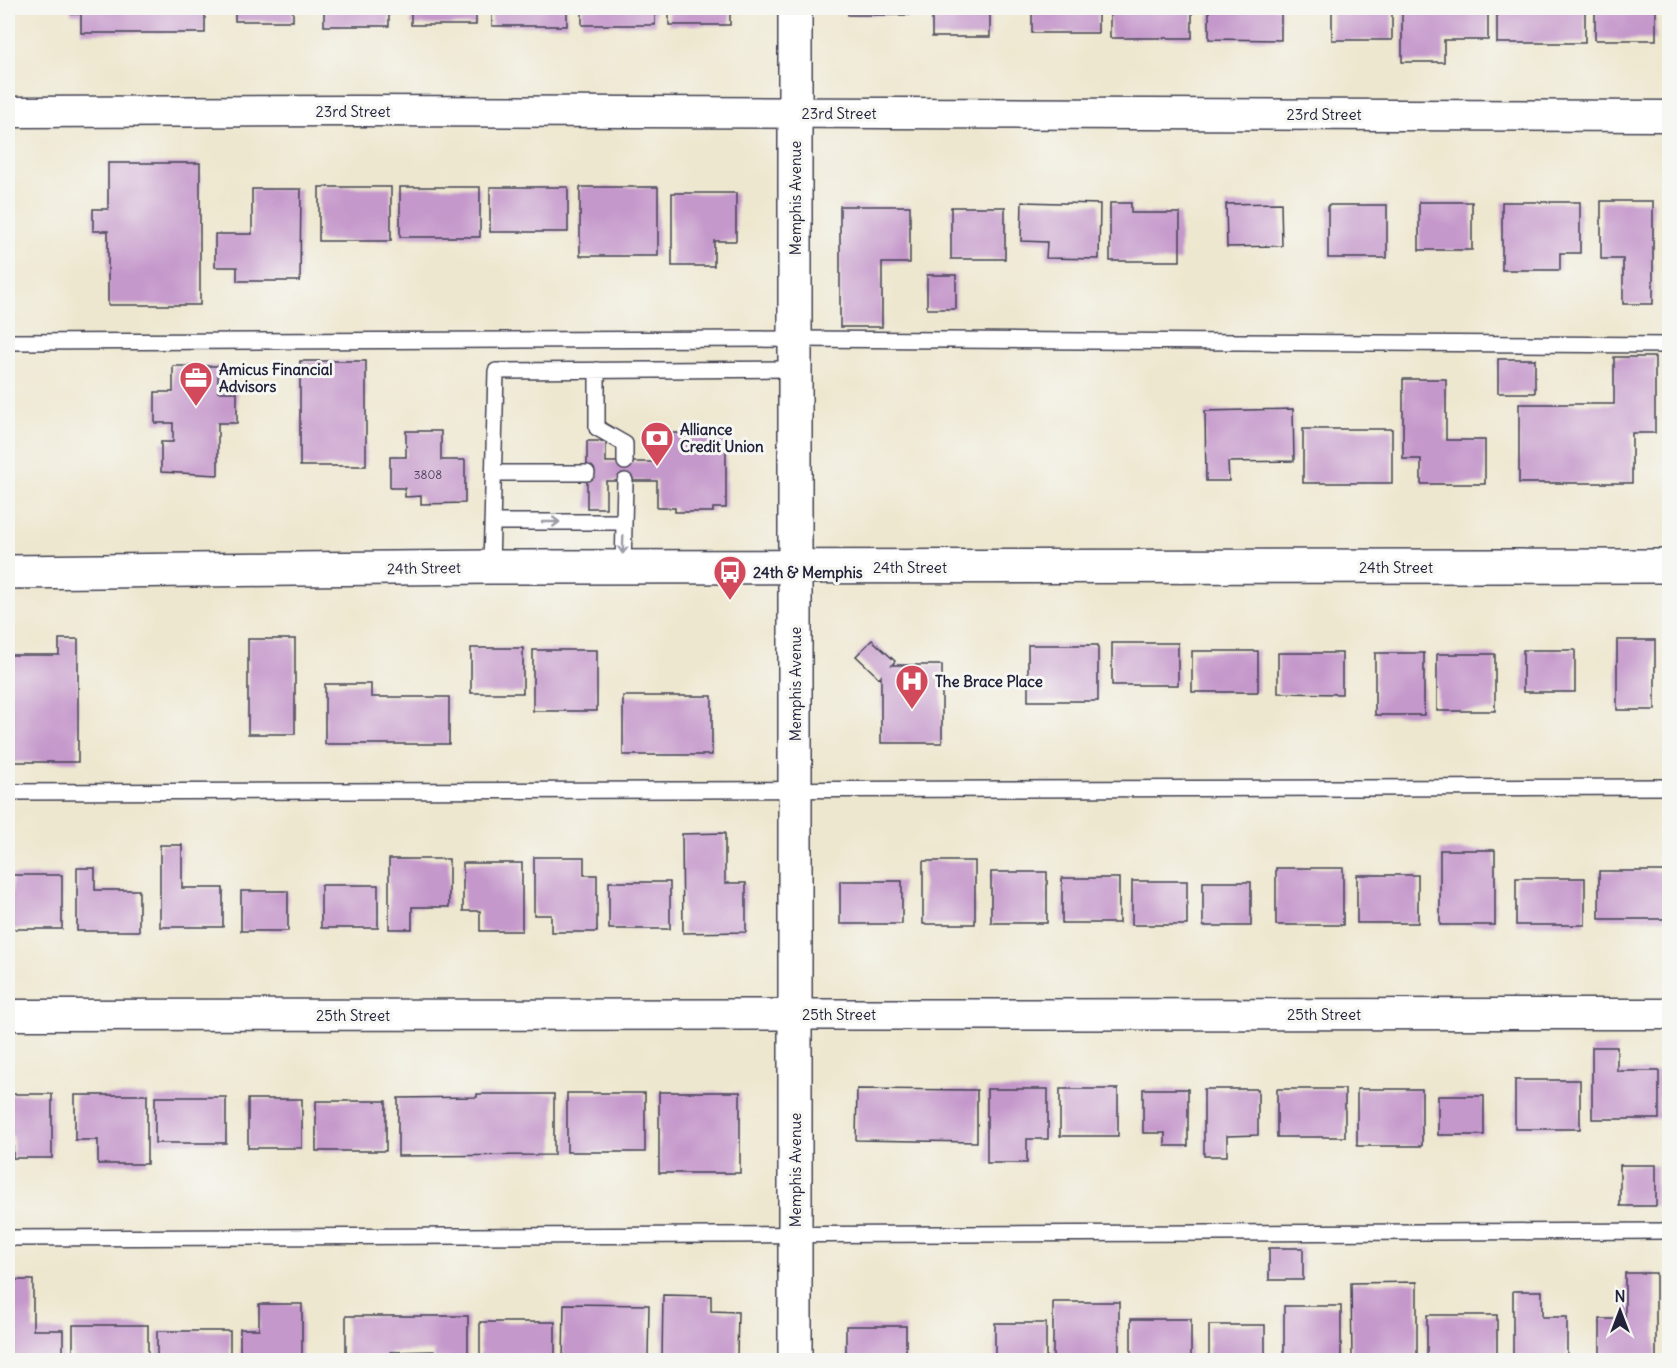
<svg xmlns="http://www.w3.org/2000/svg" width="1677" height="1368" font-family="Delius,sans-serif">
<rect width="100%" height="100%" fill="#f6f6f2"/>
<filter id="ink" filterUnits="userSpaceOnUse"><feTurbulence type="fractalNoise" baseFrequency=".0167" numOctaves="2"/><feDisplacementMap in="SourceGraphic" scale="12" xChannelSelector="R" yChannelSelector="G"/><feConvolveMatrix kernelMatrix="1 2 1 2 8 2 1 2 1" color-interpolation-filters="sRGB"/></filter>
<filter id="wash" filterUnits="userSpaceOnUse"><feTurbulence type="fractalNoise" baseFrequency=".008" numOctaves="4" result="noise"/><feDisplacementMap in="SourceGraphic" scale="24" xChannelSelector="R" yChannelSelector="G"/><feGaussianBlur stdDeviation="1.35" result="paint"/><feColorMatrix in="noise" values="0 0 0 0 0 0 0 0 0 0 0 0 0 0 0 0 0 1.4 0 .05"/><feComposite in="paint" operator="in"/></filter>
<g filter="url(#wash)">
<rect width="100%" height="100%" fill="#eee7cf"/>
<g id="blocks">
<!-- building -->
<path fill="#c598cb" d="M 71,8 L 205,8 L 205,33 L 81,33 L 81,14 L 71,14 Z
M 235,8 L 293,8 L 293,21 L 235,21 Z
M 324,8 L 389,8 L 389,26 L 324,26 Z
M 411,8 L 476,8 L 476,25 L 411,25 Z
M 492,8 L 567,8 L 567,26 L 492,26 Z
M 582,8 L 655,8 L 655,25 L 582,25 Z
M 669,8 L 730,8 L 730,25 L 669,25 Z
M 848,8 L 910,8 L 910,15 L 848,15 Z
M 932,8 L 990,8 L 990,37 L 932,37 Z
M 1032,8 L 1098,8 L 1098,33 L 1032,33 Z
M 1110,8 L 1192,8 L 1192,38 L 1110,38 Z
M 1209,8 L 1281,8 L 1281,40 L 1209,39 Z
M 1332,8 L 1392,8 L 1392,40 L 1332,40 Z
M 1402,8 L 1488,8 L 1488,40 L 1444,40 L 1444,62 L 1402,62 Z
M 1497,8 L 1585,8 L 1585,43 L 1497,43 Z
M 1595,8 L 1656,8 L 1656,40 L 1595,40 Z
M 108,163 L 200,163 L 200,305 L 108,305 L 108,231 L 93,231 L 93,209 L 108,209 Z
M 319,187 L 391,187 L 391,241 L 319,241 Z
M 400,187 L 480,187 L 480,237 L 400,237 Z
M 490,187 L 568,187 L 568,232 L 490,232 Z
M 580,187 L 658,187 L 658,256 L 580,256 Z
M 252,189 L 301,189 L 300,281 L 237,281 L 237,267 L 215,267 L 215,234 L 252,234 Z
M 672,193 L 736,193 L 736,241 L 714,241 L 714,266 L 672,266 Z
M 1601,201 L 1653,201 L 1653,304 L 1623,304 L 1623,259 L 1601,259 Z
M 1022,202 L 1100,204 L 1099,259 L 1046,258 L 1047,242 L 1021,241 Z
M 1419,202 L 1472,202 L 1472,250 L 1419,250 Z
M 1502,202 L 1580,202 L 1580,253 L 1560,253 L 1560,270 L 1502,270 Z
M 1110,203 L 1131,203 L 1131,213 L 1180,213 L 1180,261 L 1110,261 Z
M 1281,203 L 1282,246 L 1227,247 L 1226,204 Z
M 1328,205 L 1387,205 L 1387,258 L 1328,258 Z
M 840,206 L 910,206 L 910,263 L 882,263 L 882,327 L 840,327 Z
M 951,207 L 1005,207 L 1005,259 L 951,259 Z
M 927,275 L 956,275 L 956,309 L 927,309 Z
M 1614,357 L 1655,357 L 1655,433 L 1632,433 L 1632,483 L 1519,483 L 1519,404 L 1614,404 Z
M 1498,359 L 1535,359 L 1535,393 L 1498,393 Z
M 300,361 L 366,361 L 366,466 L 300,466 Z
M 173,366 L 218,366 L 218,392 L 237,392 L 237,423 L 218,423 L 218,475 L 161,472 L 161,442 L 173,442 L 173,423 L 155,423 L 155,392 L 173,392 Z
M 1403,379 L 1446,379 L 1446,440 L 1485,440 L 1485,484 L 1421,484 L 1421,459 L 1403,459 Z
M 1293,409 L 1294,461 L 1228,462 L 1229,481 L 1206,481 L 1205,411 Z
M 1303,429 L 1392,429 L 1392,483 L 1303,483 Z
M 406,431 L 441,431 L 441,460 L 465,460 L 465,503 L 421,504 L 421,496 L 405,497 L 405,488 L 390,488 L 390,457 L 406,457 Z
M 657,433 L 726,433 L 726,508 L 713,508 L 713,512 L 675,512 L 675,508 L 657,508 L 657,481 L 606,481 L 606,508 L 587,508 L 587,441 L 606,441 L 606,462 L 657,462 Z
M 59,639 L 78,639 L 78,762 L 8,762 L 8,655 L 59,655 Z
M 248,639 L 295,639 L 295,734 L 248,734 Z
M 872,640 L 895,661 L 892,665 L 942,665 L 942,743 L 881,743 L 881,676 L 879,678 L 856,656 Z
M 1617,640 L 1655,640 L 1655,710 L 1617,710 Z
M 1112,643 L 1178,643 L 1178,685 L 1112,685 Z
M 1028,645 L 1098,645 L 1098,701 L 1028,701 Z
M 471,648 L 523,648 L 523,693 L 471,693 Z
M 533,650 L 597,650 L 597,711 L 533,711 Z
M 1523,650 L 1575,650 L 1575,692 L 1523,692 Z
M 1192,651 L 1258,651 L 1258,692 L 1192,692 Z
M 1278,653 L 1342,653 L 1342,694 L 1278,693 Z
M 1375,653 L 1424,653 L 1424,715 L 1375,715 Z
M 1437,654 L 1495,654 L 1495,711 L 1437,711 Z
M 325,684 L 371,684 L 371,697 L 449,697 L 449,744 L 325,744 Z
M 623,696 L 712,696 L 712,755 L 623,755 Z
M 725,833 L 725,883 L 746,883 L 746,932 L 683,933 L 682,834 Z
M 160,845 L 182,845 L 182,888 L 223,888 L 223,927 L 160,927 Z
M 1440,850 L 1495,850 L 1495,925 L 1440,925 Z
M 534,857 L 584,857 L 584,875 L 597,875 L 597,932 L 551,932 L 551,915 L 534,915 Z
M 389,859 L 449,859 L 449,907 L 412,907 L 412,929 L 389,929 Z
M 923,861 L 975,861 L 975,924 L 923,924 Z
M 463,863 L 522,863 L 522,931 L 480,931 L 480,911 L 463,911 Z
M 77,868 L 95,868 L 95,890 L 139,890 L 139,931 L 77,931 Z
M 1276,868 L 1343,868 L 1343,925 L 1276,925 Z
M 1599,871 L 1668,871 L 1668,919 L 1599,919 Z
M 991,872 L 1047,872 L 1047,923 L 991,923 Z
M 12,875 L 62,875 L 62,929 L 8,929 L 8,895 L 12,895 Z
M 1357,875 L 1418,875 L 1418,923 L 1357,923 Z
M 1062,878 L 1119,878 L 1119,923 L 1062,923 Z
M 1516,878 L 1585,878 L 1585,925 L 1516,925 Z
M 840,881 L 902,881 L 902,924 L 840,924 Z
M 1132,881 L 1187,881 L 1187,925 L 1132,925 Z
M 609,882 L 670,882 L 670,929 L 609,929 Z
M 1203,882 L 1251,882 L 1251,926 L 1203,926 Z
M 321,885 L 378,885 L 378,928 L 321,928 Z
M 241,891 L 288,891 L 288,931 L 241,931 Z
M 1592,1047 L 1617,1047 L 1617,1071 L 1659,1071 L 1659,1119 L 1592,1119 Z
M 1515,1080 L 1580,1080 L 1580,1129 L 1515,1129 Z
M 857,1089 L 977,1090 L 977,1142 L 856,1140 Z
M 987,1089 L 1048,1089 L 1048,1139 L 1027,1139 L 1027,1163 L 987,1163 Z
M 1060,1089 L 1118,1089 L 1118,1136 L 1060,1136 Z
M 1143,1089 L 1188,1089 L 1188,1146 L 1165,1146 L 1165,1133 L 1143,1133 Z
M 1204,1089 L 1258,1089 L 1258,1135 L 1227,1136 L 1227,1156 L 1204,1156 Z
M 1277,1089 L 1345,1089 L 1345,1137 L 1277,1137 Z
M 1357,1089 L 1422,1089 L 1422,1146 L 1357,1146 Z
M 659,1092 L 740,1092 L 740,1173 L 659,1173 Z
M 567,1093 L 645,1093 L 645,1152 L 567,1152 Z
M 8,1094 L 52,1094 L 52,1158 L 13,1158 L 13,1136 L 8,1136 Z
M 477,1094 L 554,1094 L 554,1155 L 398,1156 L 398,1098 L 477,1097 Z
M 75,1095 L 147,1095 L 147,1164 L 98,1164 L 98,1140 L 75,1140 Z
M 1438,1096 L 1484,1096 L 1484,1135 L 1438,1135 Z
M 155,1097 L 226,1097 L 226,1143 L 155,1143 Z
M 248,1099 L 302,1099 L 302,1148 L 248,1148 Z
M 316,1101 L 386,1101 L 386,1151 L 316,1151 Z
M 1620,1165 L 1656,1165 L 1656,1206 L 1620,1206 Z
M 1269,1248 L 1303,1248 L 1303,1280 L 1269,1280 Z
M 1625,1273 L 1656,1273 L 1656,1360 L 1600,1360 L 1600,1319 L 1625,1319 Z
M 8,1280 L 33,1280 L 33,1330 L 63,1330 L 63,1360 L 8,1360 Z
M 1417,1282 L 1417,1360 L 1352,1360 L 1351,1283 Z
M 1513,1291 L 1542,1291 L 1542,1317 L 1567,1317 L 1567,1360 L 1513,1360 Z
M 663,1295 L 711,1296 L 711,1311 L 738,1312 L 737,1357 L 688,1356 L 688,1360 L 662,1360 Z
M 1053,1302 L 1119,1302 L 1119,1360 L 1053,1360 Z
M 259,1304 L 302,1304 L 302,1360 L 240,1360 L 240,1329 L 259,1329 Z
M 564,1304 L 649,1305 L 648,1357 L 563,1360 Z
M 1284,1306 L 1341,1306 L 1341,1360 L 1284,1360 Z
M 1427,1315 L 1497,1315 L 1497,1360 L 1427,1360 Z
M 346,1316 L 468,1316 L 468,1360 L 434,1360 L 434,1351 L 390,1352 L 390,1360 L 346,1360 Z
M 1131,1319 L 1191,1319 L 1191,1360 L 1131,1360 Z
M 480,1322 L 555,1322 L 555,1360 L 480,1360 Z
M 995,1323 L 1046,1323 L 1046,1360 L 995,1360 Z
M 73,1325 L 148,1325 L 148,1360 L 73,1360 Z
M 1209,1325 L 1265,1325 L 1265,1360 L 1209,1360 Z
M 846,1326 L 906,1326 L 906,1360 L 846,1360 Z
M 157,1331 L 230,1331 L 230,1360 L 157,1360 Z"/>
</g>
</g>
<g filter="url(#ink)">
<use href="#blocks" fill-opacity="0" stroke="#414051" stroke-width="1.5"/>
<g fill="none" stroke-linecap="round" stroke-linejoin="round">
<defs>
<path id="service" d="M 8,342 L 795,339 L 1670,345
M 597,370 L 597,428 L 625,444 L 625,462
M 494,473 L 587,473
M 492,522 L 624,522
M 491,567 L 496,371 L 795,369
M 623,568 L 625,481
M 8,792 L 1670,787
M 8,1238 L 1670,1231"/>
<path id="minor" d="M 8,112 L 359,111 L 1670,116
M 8,1015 L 1670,1014"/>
<path id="tertiary" d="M 795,8 L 795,1360
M 8,572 L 491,567 L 1670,566"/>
</defs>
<!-- service casing -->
<use href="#service" stroke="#414051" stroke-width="18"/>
<!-- minor casing -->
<use href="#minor" stroke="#414051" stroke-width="33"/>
<!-- tertiary casing -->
<use href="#tertiary" stroke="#414051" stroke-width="36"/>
<!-- service -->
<use href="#service" stroke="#fff" stroke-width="15"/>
<!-- minor -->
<use href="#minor" stroke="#fff" stroke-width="30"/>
<!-- tertiary -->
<use href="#tertiary" stroke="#fff" stroke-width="33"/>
</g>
<!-- one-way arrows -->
<defs><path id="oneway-shaft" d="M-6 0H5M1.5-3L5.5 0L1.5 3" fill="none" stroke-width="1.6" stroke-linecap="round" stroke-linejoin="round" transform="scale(1.5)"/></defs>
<g stroke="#9c9ca7">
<use href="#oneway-shaft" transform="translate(551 522)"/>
<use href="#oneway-shaft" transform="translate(623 545) rotate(92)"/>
</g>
</g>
<!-- icons -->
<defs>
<symbol id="office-pin" viewBox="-11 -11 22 30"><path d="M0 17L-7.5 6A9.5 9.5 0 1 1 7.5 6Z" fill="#d1495b" stroke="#f6f6f2"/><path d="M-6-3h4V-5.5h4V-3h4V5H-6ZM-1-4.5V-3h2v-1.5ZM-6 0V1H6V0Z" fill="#fff"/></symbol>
<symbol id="bank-pin" viewBox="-11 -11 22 30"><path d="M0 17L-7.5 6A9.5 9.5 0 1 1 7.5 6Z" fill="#d1495b" stroke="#f6f6f2"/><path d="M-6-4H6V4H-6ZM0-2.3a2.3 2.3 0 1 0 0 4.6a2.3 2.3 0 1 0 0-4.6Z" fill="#fff"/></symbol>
<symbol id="bus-pin" viewBox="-11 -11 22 30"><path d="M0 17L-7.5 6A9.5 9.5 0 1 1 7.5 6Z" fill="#d1495b" stroke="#f6f6f2"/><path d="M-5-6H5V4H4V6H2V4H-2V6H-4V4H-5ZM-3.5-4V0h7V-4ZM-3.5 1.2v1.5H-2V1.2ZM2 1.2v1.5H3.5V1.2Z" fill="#fff"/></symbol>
<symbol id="hospital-pin" viewBox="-11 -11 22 30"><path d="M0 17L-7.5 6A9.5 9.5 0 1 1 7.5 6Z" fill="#d1495b" stroke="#f6f6f2"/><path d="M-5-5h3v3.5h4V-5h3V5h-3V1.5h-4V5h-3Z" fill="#fff"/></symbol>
</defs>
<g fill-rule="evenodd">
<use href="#office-pin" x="177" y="359" width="38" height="52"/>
<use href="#bank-pin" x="638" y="419" width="38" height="52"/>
<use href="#bus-pin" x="711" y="553" width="38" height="52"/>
<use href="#hospital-pin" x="893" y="662" width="38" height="52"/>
</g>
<g text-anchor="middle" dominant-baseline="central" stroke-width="6" stroke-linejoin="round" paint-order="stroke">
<!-- number labels -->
<g font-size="12" fill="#4b405f">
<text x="428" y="474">3808</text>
</g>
<!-- street labels -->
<g font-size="15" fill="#22223b" stroke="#f6f6f2">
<text x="353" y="111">23rd Street</text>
<text x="839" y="113">23rd Street</text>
<text x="1324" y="114">23rd Street</text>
<text transform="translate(795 198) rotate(-90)">Memphis Avenue</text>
<text x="910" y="567">24th Street</text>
<text x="1396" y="567">24th Street</text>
<text transform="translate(424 568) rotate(-1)">24th Street</text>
<text transform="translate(795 684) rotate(-90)">Memphis Avenue</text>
<text x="839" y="1014">25th Street</text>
<text x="1324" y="1014">25th Street</text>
<text x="353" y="1015">25th Street</text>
<text transform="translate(795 1170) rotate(-90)">Memphis Avenue</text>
</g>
<!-- poi labels -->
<g font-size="15" font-weight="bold" fill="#22223b" stroke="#f6f6f2" text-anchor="start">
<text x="219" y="369">Amicus Financial<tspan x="219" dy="17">Advisors</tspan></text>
<text x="680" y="429">Alliance<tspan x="680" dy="17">Credit Union</tspan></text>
<text x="753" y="572">24th &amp; Memphis</text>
<text x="935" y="681">The Brace Place</text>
</g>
</g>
<!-- margin -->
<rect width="1677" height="1368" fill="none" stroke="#f6f6f2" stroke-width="30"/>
<!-- north arrow -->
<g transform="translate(1620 1311)" stroke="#f6f6f2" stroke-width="4.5" paint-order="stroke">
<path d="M0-4.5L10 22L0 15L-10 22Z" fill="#22223b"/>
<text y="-9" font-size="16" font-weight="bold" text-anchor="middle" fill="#22223b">N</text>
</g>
</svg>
